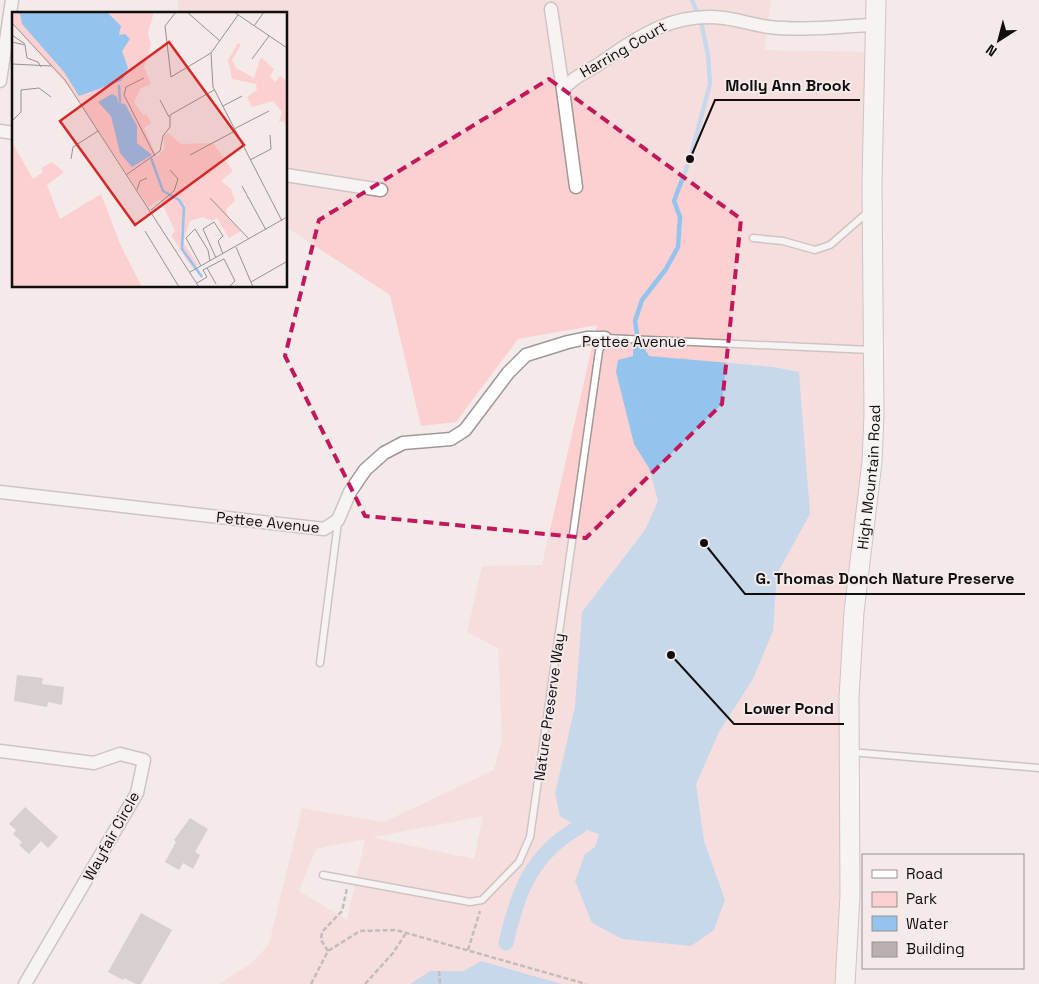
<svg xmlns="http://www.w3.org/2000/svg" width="1039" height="984" font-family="'Space Grotesk',sans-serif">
<rect width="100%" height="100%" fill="#f3eae9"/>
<!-- green -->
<path fill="#fcd0d0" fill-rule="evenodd" d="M 178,0 L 771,0 L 765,50 L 874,52 L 865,516 L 845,984 L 219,984 L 253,962 L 269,944 L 302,808 L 384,822 L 494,770 L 502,738 L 498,648 L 467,632 L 482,566 L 542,565 L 597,325 L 518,339 L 456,422 L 421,426 L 390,295 L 286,227 L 286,14 L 178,14 ZM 483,816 L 474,859 L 374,838 L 374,837 ZM 365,839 L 347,920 L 299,891 L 316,849 Z"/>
<!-- water -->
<path fill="#94c4ed" d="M 633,348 L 645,349 L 649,356 L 774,367 L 799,372 L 810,514 L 777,574 L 773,631 L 753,679 L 719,732 L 696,784 L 704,841 L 725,900 L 714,930 L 691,946 L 622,939 L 592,923 L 575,881 L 585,854 L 595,847 L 599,834 L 579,827 L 560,816 L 555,794 L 575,706 L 582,612 L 645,530 L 658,501 L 649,468 L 634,444 L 616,372 L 618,360 L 633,356 Z
M 481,961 L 562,984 L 410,984 L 430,971 L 464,971 Z"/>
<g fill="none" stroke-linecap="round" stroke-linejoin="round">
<!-- stream -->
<path stroke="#94c4ed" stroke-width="4.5" d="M 640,353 L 635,321 L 642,300 L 666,269 L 678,247 L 680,217 L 674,201 L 690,159 L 710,84 L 708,55 L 701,22 L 692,0"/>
<!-- canal -->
<path stroke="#94c4ed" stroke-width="15" d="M 506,943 C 518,891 531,855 579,827"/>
</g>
<!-- building -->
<path fill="#b9b0af" d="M 17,675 L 43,678 L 42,684 L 64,687 L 62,705 L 48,702 L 47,707 L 14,701 Z
M 25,807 L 58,837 L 48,848 L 41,841 L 29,854 L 19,845 L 22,842 L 13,834 L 16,830 L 9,824 Z
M 190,818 L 208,829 L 195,852 L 200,855 L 193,869 L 183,863 L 179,870 L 165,862 L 176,842 L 174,840 Z
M 141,913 L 172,930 L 141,984 L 136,984 L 124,978 L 123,980 L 108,972 Z"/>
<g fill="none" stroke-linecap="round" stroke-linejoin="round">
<defs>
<path id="service" d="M 753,238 L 783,241 L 815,250 L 830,245 L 868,212
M 320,663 L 338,522
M 850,752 L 1039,768
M 323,875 L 470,902 L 482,900 L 519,862 L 530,837 L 599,351 L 605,338 L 871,350"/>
<path id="minor" d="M 551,9 L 563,90
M 0,81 L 12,0
M 0,131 L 14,133
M 286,175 L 381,190
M 576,187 L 563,90 C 573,76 588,72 602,62 C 641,35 674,12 724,18 C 739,20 754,25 769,27 C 803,31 840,26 875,25
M 0,492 L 324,529 L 338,520 L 350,492 L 365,470 L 384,453 L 403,443 L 451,439 L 465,430 L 508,373 L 526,355 L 568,342 L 587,338 L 605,338
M 0,751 L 94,763 L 120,754 L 144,760 L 137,793 L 25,984"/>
<g id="secondary">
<path id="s1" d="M 845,984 L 850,896 L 849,698 L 854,612 L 872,462 L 874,415 L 872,184 L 876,0"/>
</g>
</defs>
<!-- service casing -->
<use href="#service" stroke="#a09897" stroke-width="9"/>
<!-- minor casing -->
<use href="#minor" stroke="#a09897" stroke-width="15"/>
<!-- secondary casing -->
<use href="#secondary" stroke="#a09897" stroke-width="21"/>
<!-- path -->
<path stroke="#8b8585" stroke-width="2.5" stroke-dasharray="5 2.5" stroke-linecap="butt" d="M 468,950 L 480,911
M 328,951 L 321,940 L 322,932 L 342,911 L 347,888
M 439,971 L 440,984
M 311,984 L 328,951 L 360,931 L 396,930 L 586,984
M 365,984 L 393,953 L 406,933"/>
<!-- service -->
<use href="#service" stroke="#fff" stroke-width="6"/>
<!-- minor -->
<use href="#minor" stroke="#fff" stroke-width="12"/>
<!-- secondary -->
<use href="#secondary" stroke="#fff" stroke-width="19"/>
</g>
<!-- marked area -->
<path d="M0 0H1039V984H0ZM 549,79 L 741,219 L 722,404 L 586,538 L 365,516 L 285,356 L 319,220 Z" fill="#f3eae9" fill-opacity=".55" fill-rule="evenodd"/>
<path fill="none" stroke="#c2185b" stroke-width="4" stroke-dasharray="10 6" stroke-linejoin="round" d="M 549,79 L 741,219 L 722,404 L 586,538 L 365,516 L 285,356 L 319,220 Z"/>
<g text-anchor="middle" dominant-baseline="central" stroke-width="4" stroke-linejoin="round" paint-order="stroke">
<!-- street labels -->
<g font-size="15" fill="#110e0e" stroke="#f3eae9">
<text transform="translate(623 49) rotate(-30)">Harring Court</text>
<text x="634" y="341">Pettee Avenue</text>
<text stroke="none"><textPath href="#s1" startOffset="508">High Mountain Road</textPath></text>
<text transform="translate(268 522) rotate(6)">Pettee Avenue</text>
<text transform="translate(549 707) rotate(-82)">Nature Preserve Way</text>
<text transform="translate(111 836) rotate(-61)">Wayfair Circle</text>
</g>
</g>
<!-- overview -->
<g transform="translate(12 12)">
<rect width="275" height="275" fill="#f3eae9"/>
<path d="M 0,0 L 142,0 L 136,21 L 139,33 L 132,55 L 139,72 L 129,76 L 122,90 L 131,103 L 135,103 L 139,111 L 132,116 L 145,145 L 152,137 L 152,124 L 156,121 L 169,132 L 201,131 L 221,159 L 209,169 L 219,177 L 223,189 L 214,197 L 215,203 L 229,219 L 217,226 L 205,206 L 200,209 L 191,205 L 178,209 L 171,230 L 186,253 L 180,256 L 159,223 L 163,219 L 148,187 L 137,195 L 58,76 L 0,11 ZM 226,31 L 229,33 L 220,48 L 224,56 L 242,66 L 249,45 L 262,57 L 258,64 L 263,70 L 268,64 L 275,69 L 275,120 L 272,109 L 267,110 L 270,100 L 261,89 L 240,95 L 235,85 L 245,78 L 244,72 L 220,67 L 216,48 ZM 0,130 L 21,167 L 31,160 L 29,156 L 40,150 L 52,160 L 35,173 L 48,207 L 89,182 L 108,232 L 130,275 L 0,275 Z" fill="#fcd0d0"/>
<path d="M 2,0 L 95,0 L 109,14 L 107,23 L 113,22 L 118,27 L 110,39 L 116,56 L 113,64 L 109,69 L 67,84 L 52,60 L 10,12 L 8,2 ZM 100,82 L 105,85 L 106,91 L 113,92 L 125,114 L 125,131 L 140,143 L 120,155 L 108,141 L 99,104 L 86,90 Z" fill="#94c4ed"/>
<path fill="none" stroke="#94c4ed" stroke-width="2.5" d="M 107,73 L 108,91M 139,146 L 151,179 L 167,188 L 172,196 L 170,237 L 190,265"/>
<path fill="none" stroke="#999291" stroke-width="1" d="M 164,0 L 153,14 L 159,65 L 199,41 L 226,3M 175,0 L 208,29M 222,0 L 275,36M 0,11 L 53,68 L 187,275M 242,14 L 252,0M 0,23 L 13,32M 0,30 L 13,33 L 15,46 L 26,50 L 29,55M 199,41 L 201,75 L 270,209M 240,47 L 257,24M 0,52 L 39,54M 132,66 L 114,75 L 112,83 L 143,144M 9,78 L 27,76 L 39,85M 148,88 L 157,105M 211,94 L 230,84M 0,109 L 9,100 L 9,78M 222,117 L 257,99M 178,143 L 223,119M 59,147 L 61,135 L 86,119M 238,148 L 259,137 L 258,123M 114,163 L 148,139 L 151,124 L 158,115 L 158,103 L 202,78M 230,174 L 254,218M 125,178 L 128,169 L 135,166M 198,186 L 237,227M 139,198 L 162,179 L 166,167 L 158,158M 133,219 L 167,275M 224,235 L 241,275M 204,246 L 191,217 L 202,210 L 211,224 L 206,229 L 211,242M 189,254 L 174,226 L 183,217 L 196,238 L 198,249M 195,256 L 204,272M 178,260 L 275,205M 239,270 L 274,250M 185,271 L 195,265 L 191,258 L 212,247 L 223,269 L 217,275"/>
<path fill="#d62828" fill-opacity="0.15" stroke="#d62828" stroke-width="2.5" d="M 157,30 L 232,133 L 123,213 L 48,109 Z"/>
<rect width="275" height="275" fill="none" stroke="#110e0e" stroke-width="2.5"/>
</g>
<!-- callouts -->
<path fill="none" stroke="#110e0e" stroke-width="2" d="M690 159L715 100H860M704 543L745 594H1025M671 655L734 724H844"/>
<g fill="#110e0e" stroke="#f3eae9" stroke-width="2">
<circle cx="690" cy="159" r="5"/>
<circle cx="704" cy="543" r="5"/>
<circle cx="671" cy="655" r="5"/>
</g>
<g font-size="16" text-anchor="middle" font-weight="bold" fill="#110e0e" stroke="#f3eae9" stroke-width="4" stroke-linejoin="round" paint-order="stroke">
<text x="788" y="91">Molly Ann Brook</text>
<text x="885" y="584">G. Thomas Donch Nature Preserve</text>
<text x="789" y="714">Lower Pond</text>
</g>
<!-- legend -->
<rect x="862" y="854" width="162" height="115" fill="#f3eae9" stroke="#999291"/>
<rect x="872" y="870" width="25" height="8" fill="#ffffff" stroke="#999291"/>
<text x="906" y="879" font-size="15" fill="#110e0e">Road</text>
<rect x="872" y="892" width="25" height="15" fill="#fcd0d0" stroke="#999291"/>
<text x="906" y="904" font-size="15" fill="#110e0e">Park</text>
<rect x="872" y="916" width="25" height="15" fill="#94c4ed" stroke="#999291"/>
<text x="906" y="929" font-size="15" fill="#110e0e">Water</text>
<rect x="872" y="942" width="25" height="15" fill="#b9b0af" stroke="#999291"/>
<text x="906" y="954" font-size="15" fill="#110e0e">Building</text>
<!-- north arrow -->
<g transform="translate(999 40) rotate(216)" stroke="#f3eae9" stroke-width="4" paint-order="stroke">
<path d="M0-4L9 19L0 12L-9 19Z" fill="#110e0e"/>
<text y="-8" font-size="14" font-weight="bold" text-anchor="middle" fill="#110e0e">N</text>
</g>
</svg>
